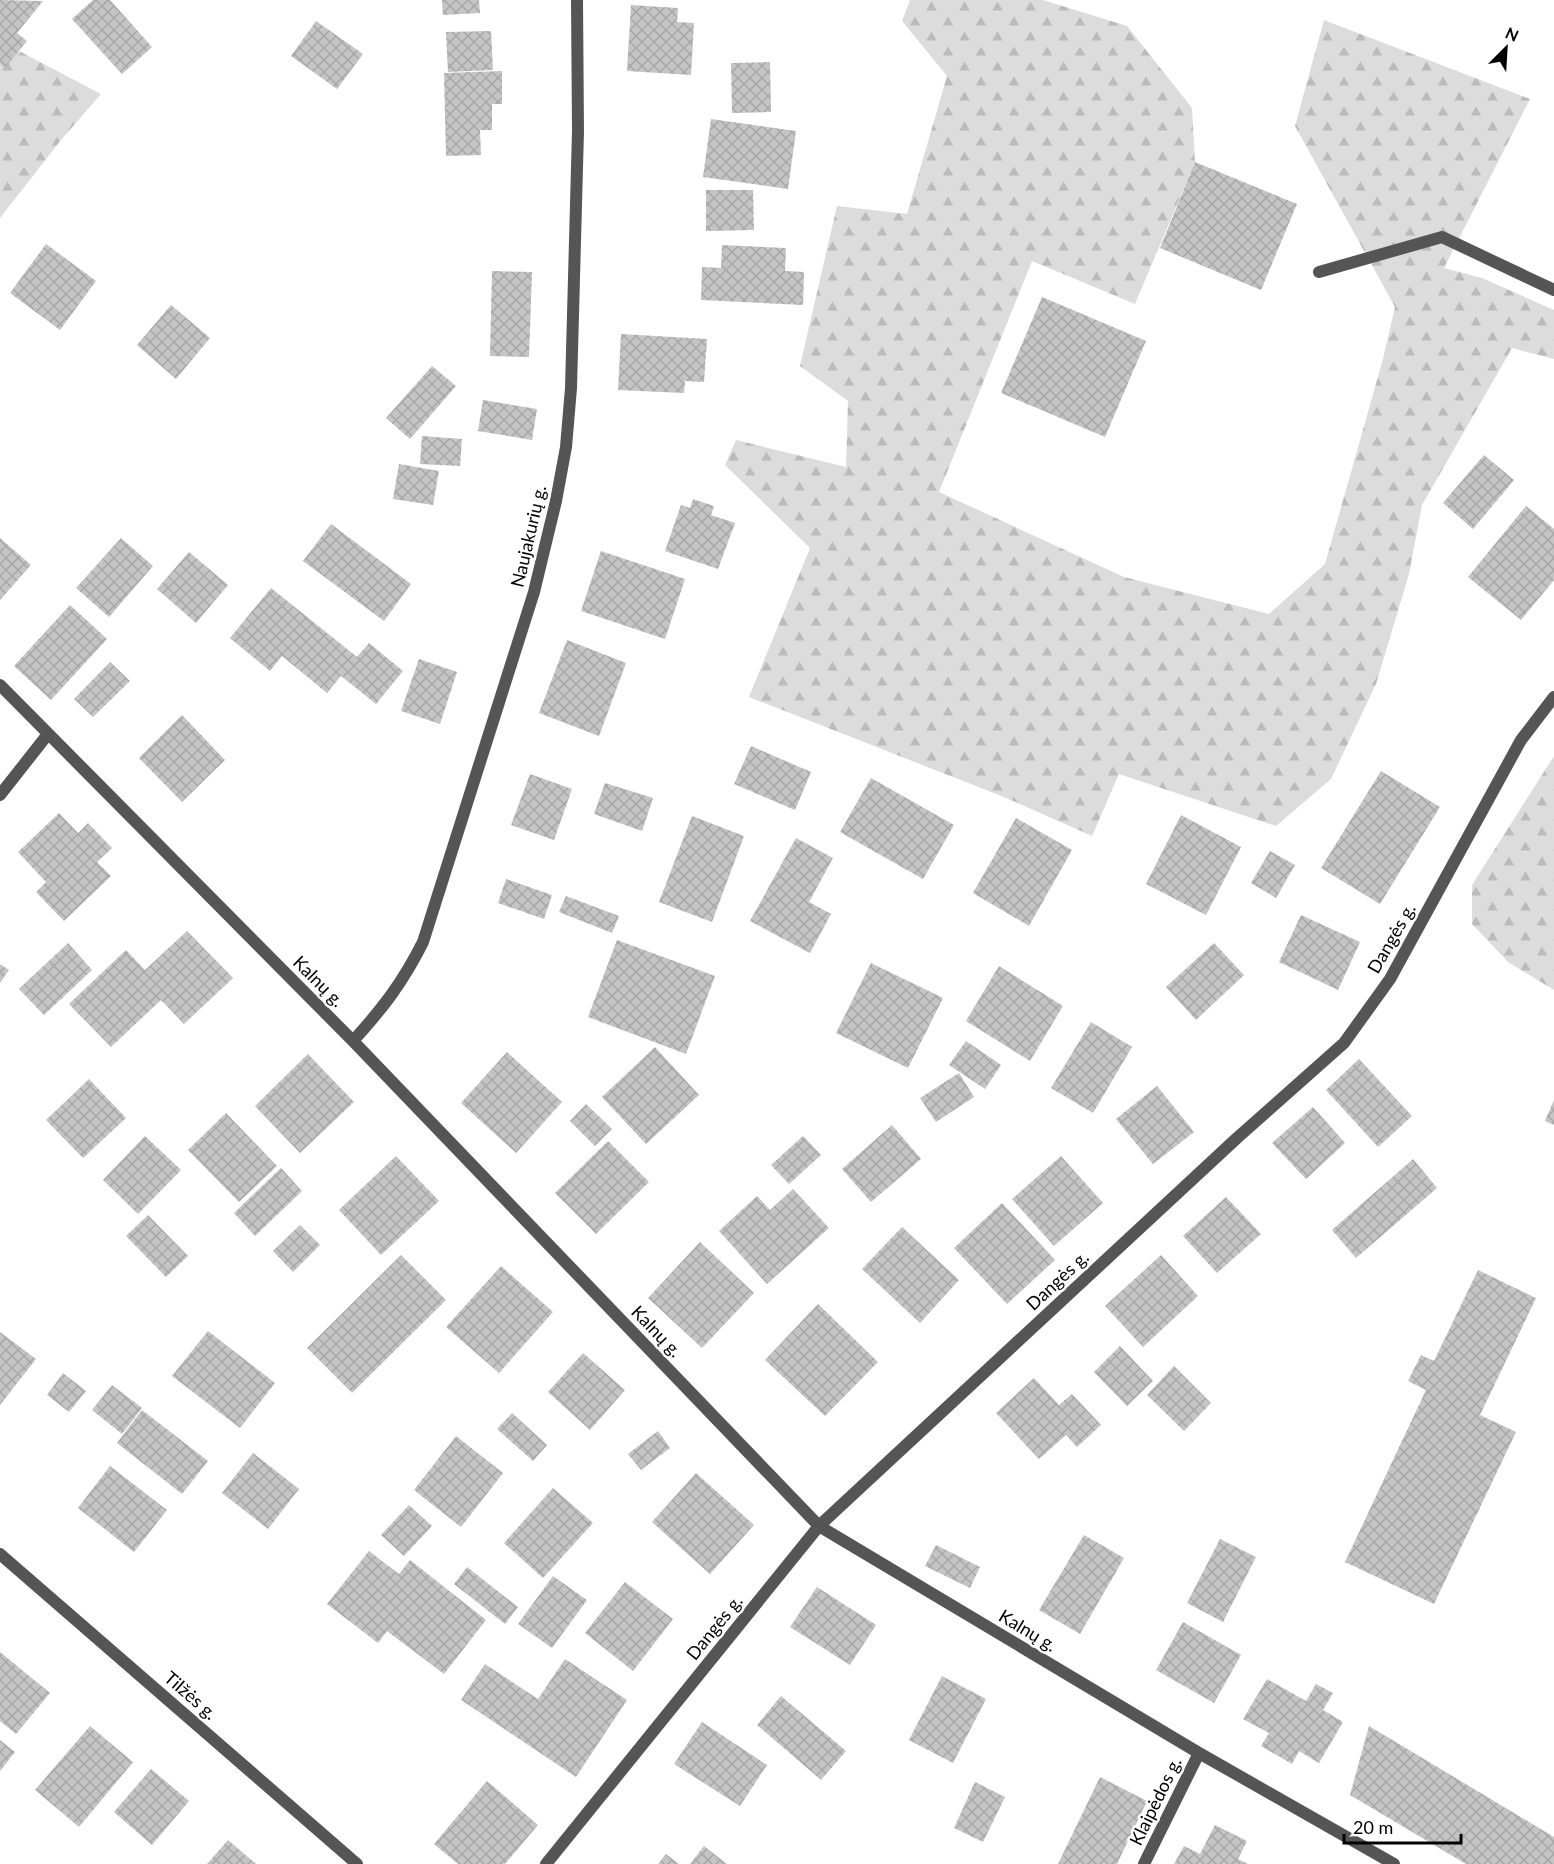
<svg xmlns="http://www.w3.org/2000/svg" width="1554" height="1864" font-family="Lato,sans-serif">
<defs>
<pattern id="forest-firs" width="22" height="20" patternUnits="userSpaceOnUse" patternTransform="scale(1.5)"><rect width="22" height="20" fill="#dcdcdc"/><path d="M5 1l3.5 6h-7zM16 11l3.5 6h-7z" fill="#bbb"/></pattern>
<pattern id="building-cross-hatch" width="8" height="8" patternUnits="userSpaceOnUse" patternTransform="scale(1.5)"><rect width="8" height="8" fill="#c4c4c4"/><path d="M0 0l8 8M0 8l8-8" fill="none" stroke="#a7a7a7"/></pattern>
</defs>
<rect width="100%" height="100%" fill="#fff"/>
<!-- forest -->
<path fill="url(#forest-firs)" d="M 910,0 L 1043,0 L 1127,26 L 1192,108 L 1195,162 L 1135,304 L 1032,261 L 939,492 L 1124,577 L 1269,614 L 1325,564 L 1383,359 L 1395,307 L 1295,126 L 1324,20 L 1530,99 L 1444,268 L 1482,278 L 1554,310 L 1554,359 L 1512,348 L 1422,505 L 1409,574 L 1376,684 L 1331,779 L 1276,826 L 1119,774 L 1092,836 L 1004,797 L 749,697 L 810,548 L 725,465 L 736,440 L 846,467 L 848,401 L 800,366 L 837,206 L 907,214 L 947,76 L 902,21 Z
M 19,51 L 101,94 L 61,140 L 0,218 L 0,64 L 5,68 Z
M 1554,756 L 1554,990 L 1508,962 L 1472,924 L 1472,885 Z"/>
<!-- building -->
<path fill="url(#building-cross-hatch)" d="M 0,0 L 43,1 L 17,33 L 27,41 L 5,68 L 0,64 Z
M 93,0 L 110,0 L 152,47 L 122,74 L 72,19 Z
M 442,0 L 479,0 L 480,13 L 443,15 Z
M 631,5 L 678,8 L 677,22 L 694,23 L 691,75 L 627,71 Z
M 316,21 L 363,54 L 337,89 L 291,56 Z
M 491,31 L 493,70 L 448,72 L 446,32 Z
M 770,62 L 771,112 L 732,113 L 731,63 Z
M 502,71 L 502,104 L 492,104 L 492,130 L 480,130 L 481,155 L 446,156 L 444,73 Z
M 711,119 L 796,131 L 788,189 L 703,177 Z
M 1195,162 L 1297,204 L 1261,290 L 1160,248 Z
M 706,190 L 753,190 L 754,230 L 706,231 Z
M 46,244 L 96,281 L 60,330 L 10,293 Z
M 722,245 L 786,248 L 785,271 L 804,272 L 803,305 L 701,300 L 702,267 L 721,268 Z
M 492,271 L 532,272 L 529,357 L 490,356 Z
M 1042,297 L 1146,341 L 1105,437 L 1001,393 Z
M 171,305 L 210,338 L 176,379 L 137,345 Z
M 621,334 L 707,339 L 704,382 L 685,381 L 684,393 L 618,390 Z
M 432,366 L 456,386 L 410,439 L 386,418 Z
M 483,400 L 537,409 L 532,440 L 478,431 Z
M 422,436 L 462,439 L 460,466 L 420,464 Z
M 1484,455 L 1514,480 L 1473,529 L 1443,503 Z
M 399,464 L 439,471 L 433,505 L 393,499 Z
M 693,499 L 714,506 L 711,515 L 735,523 L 718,569 L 665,551 L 681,505 L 690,508 Z
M 1526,506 L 1554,529 L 1554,580 L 1521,620 L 1468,577 Z
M 331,524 L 411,584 L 384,621 L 303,561 Z
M 0,538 L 31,565 L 0,600 Z
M 121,538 L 153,566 L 109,617 L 76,588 Z
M 601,551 L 685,579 L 665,639 L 581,611 Z
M 189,552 L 228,585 L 196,623 L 157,589 Z
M 271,588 L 357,657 L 369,643 L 403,671 L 376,704 L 341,676 L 327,693 L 282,656 L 270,671 L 230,638 Z
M 70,605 L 107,639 L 51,700 L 14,666 Z
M 567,640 L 626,663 L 599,736 L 539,713 Z
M 419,659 L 457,672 L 440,724 L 401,711 Z
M 110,662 L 130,681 L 93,717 L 74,699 Z
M 182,715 L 225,760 L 182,802 L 139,758 Z
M 751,746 L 811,772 L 795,810 L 734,784 Z
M 1381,771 L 1440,807 L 1380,904 L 1321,868 Z
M 530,774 L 572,789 L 554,840 L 511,825 Z
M 871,778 L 954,825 L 923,879 L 840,832 Z
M 605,783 L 653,798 L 642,831 L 594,814 Z
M 59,813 L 78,833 L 88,823 L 112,848 L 97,862 L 111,876 L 64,921 L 36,892 L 46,882 L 18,852 Z
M 1181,815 L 1241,847 L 1206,915 L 1146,884 Z
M 692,816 L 744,836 L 712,922 L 659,902 Z
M 1016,818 L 1072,850 L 1029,926 L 973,893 Z
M 796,838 L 833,858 L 809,902 L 831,914 L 810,953 L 750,921 Z
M 1270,851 L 1295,865 L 1276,898 L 1251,883 Z
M 506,879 L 552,895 L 544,919 L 498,903 Z
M 566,896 L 619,916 L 612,933 L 559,912 Z
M 1301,915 L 1360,942 L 1338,990 L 1279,962 Z
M 187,931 L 233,978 L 184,1024 L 161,1000 L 111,1047 L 69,1004 L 126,950 L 145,970 Z
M 617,940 L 715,976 L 686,1054 L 588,1017 Z
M 68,943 L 92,970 L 44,1015 L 19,989 Z
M 1214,943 L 1244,975 L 1196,1020 L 1166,987 Z
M 871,963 L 943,998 L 908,1068 L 836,1033 Z
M 0,964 L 9,970 L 0,983 Z
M 999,966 L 1063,1006 L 1030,1061 L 966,1021 Z
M 1091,1022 L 1132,1047 L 1093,1113 L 1051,1088 Z
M 966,1041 L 1001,1065 L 985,1089 L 949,1065 Z
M 655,1047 L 699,1095 L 646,1144 L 602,1097 Z
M 507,1052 L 562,1102 L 516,1153 L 461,1103 Z
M 308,1054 L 354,1102 L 300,1153 L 255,1106 Z
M 1359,1059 L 1412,1116 L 1378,1147 L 1326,1090 Z
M 959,1073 L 974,1097 L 936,1122 L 920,1098 Z
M 89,1079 L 126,1118 L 83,1158 L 46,1120 Z
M 1157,1086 L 1194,1132 L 1153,1164 L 1116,1119 Z
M 1554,1100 L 1554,1125 L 1545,1121 Z
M 586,1104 L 612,1129 L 595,1146 L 570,1121 Z
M 1313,1107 L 1345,1143 L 1306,1179 L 1272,1143 Z
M 226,1113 L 277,1166 L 239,1202 L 188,1150 Z
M 892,1125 L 921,1159 L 871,1202 L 842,1169 Z
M 145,1136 L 181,1170 L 138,1214 L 103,1180 Z
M 803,1136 L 821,1155 L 789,1184 L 771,1165 Z
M 608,1141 L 649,1182 L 596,1234 L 555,1193 Z
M 396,1156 L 439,1201 L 381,1255 L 339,1210 Z
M 1061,1156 L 1103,1203 L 1054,1246 L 1012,1199 Z
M 1413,1159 L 1437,1188 L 1356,1258 L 1332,1230 Z
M 281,1168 L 302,1191 L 255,1236 L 234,1213 Z
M 793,1189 L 829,1228 L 767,1284 L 719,1231 L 757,1196 L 770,1210 Z
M 1226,1197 L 1261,1234 L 1217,1273 L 1183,1236 Z
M 1002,1203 L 1055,1260 L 1007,1304 L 954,1248 Z
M 148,1215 L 188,1256 L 166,1277 L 126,1236 Z
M 300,1225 L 320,1245 L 293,1272 L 273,1251 Z
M 902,1227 L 959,1280 L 920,1323 L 862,1269 Z
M 700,1242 L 754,1293 L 702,1348 L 648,1298 Z
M 401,1255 L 446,1300 L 352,1393 L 307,1348 Z
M 1161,1255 L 1198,1296 L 1143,1347 L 1105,1306 Z
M 501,1266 L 553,1312 L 499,1373 L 446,1327 Z
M 1478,1270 L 1536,1298 L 1480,1415 L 1516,1432 L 1434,1604 L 1345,1562 L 1426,1390 L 1408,1381 L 1421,1355 L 1434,1361 Z
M 818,1304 L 878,1362 L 825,1416 L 765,1360 Z
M 208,1331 L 275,1383 L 240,1428 L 172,1376 Z
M 0,1332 L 36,1359 L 0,1405 Z
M 1120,1346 L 1153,1381 L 1127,1406 L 1094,1372 Z
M 583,1353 L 625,1390 L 590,1430 L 548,1392 Z
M 1174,1366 L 1211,1403 L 1184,1431 L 1147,1395 Z
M 63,1373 L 86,1391 L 69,1412 L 47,1395 Z
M 1034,1378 L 1059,1405 L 1072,1394 L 1101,1425 L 1077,1447 L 1066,1435 L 1039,1459 L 996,1413 Z
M 112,1385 L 142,1408 L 122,1434 L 92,1410 Z
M 142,1410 L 208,1461 L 182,1494 L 117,1443 Z
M 512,1413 L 547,1445 L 533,1461 L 497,1429 Z
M 658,1431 L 670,1448 L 641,1470 L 628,1454 Z
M 456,1436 L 503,1473 L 461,1527 L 414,1490 Z
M 253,1453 L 299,1489 L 268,1529 L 222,1493 Z
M 110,1466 L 167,1510 L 134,1552 L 78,1508 Z
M 696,1473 L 754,1525 L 710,1574 L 652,1522 Z
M 553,1488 L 593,1523 L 543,1578 L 504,1543 Z
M 409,1505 L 432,1526 L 404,1556 L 381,1535 Z
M 1084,1535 L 1124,1558 L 1080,1634 L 1039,1610 Z
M 1220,1539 L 1256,1557 L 1223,1622 L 1187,1603 Z
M 936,1545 L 980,1567 L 970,1588 L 925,1566 Z
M 369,1551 L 399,1574 L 410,1560 L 486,1620 L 444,1674 L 387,1631 L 378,1643 L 327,1604 Z
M 467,1567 L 518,1607 L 505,1624 L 454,1584 Z
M 553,1576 L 587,1600 L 552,1648 L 518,1624 Z
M 625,1582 L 673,1619 L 633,1671 L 585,1633 Z
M 817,1587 L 876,1625 L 850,1665 L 790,1627 Z
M 1183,1622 L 1241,1655 L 1214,1703 L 1156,1670 Z
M 0,1652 L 50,1693 L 16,1734 L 0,1721 Z
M 565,1659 L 627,1700 L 576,1777 L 461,1700 L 485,1664 L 538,1699 Z
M 942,1676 L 986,1699 L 953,1763 L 909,1740 Z
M 1267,1679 L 1306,1701 L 1316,1684 L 1333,1693 L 1323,1710 L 1343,1722 L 1319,1763 L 1299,1751 L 1292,1764 L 1261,1746 L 1269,1733 L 1243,1719 Z
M 781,1696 L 846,1751 L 821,1780 L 757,1725 Z
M 702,1722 L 767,1765 L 740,1806 L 674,1764 Z
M 90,1726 L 133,1762 L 79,1827 L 35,1790 Z
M 1369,1726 L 1554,1837 L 1554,1864 L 1466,1864 L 1350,1795 Z
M 0,1740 L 15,1752 L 0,1771 Z
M 151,1769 L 189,1801 L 152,1845 L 114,1812 Z
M 1100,1777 L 1147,1801 L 1117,1864 L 1058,1864 Z
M 487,1781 L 538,1825 L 505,1864 L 458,1864 L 434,1844 Z
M 975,1782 L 1005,1797 L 983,1842 L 954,1828 Z
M 1215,1825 L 1247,1841 L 1238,1859 L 1248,1864 L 1174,1864 L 1184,1846 L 1200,1854 Z
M 228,1840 L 256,1864 L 207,1864 Z
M 704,1846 L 727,1864 L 690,1864 Z
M 666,1854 L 679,1864 L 658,1864 Z"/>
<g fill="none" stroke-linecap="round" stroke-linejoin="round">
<!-- service -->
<path stroke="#555" stroke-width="12" d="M 1319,272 L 1442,237 L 1554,290"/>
<!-- minor -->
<path stroke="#555" stroke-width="12" d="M 0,685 L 353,1041 L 819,1526 L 1199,1753 L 1394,1864
M 0,795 L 48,734
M 353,1041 C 383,1008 403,982 423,942 L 534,592 L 556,501 L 566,447 L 571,388 L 578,131 L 577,0
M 0,1554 L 357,1864
M 546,1864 L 819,1526 L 1237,1138 L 1344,1043 L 1390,979 L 1521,740 L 1554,697
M 1144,1864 L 1199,1753"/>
</g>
<g text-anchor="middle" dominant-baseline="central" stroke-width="5" stroke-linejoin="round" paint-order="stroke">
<!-- street labels -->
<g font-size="18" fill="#000" stroke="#fff">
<text transform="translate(528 536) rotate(-77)">Naujakurių g.</text>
<text transform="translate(1391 938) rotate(-60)">Dangės g.</text>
<text transform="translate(319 981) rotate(45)">Kalnų g.</text>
<text transform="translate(1057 1280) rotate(-43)">Dangės g.</text>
<text transform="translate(657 1331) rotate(46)">Kalnų g.</text>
<text transform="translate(714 1627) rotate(-51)">Dangės g.</text>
<text transform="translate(1028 1630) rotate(31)">Kalnų g.</text>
<text transform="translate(191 1695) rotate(41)">Tilžės g.</text>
<text transform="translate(1155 1801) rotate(-64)">Klaipėdos g.</text>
</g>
</g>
<!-- north arrow -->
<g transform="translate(1506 48) rotate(24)" stroke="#ffffff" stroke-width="4.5" paint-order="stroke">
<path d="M0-4.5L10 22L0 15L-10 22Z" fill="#000000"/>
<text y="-9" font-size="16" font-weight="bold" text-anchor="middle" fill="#000000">N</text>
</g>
<!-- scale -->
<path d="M1344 1834v9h117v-9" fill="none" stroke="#000000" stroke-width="3"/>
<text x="1353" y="1834" font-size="18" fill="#000000" stroke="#ffffff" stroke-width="4.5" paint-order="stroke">20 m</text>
</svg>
